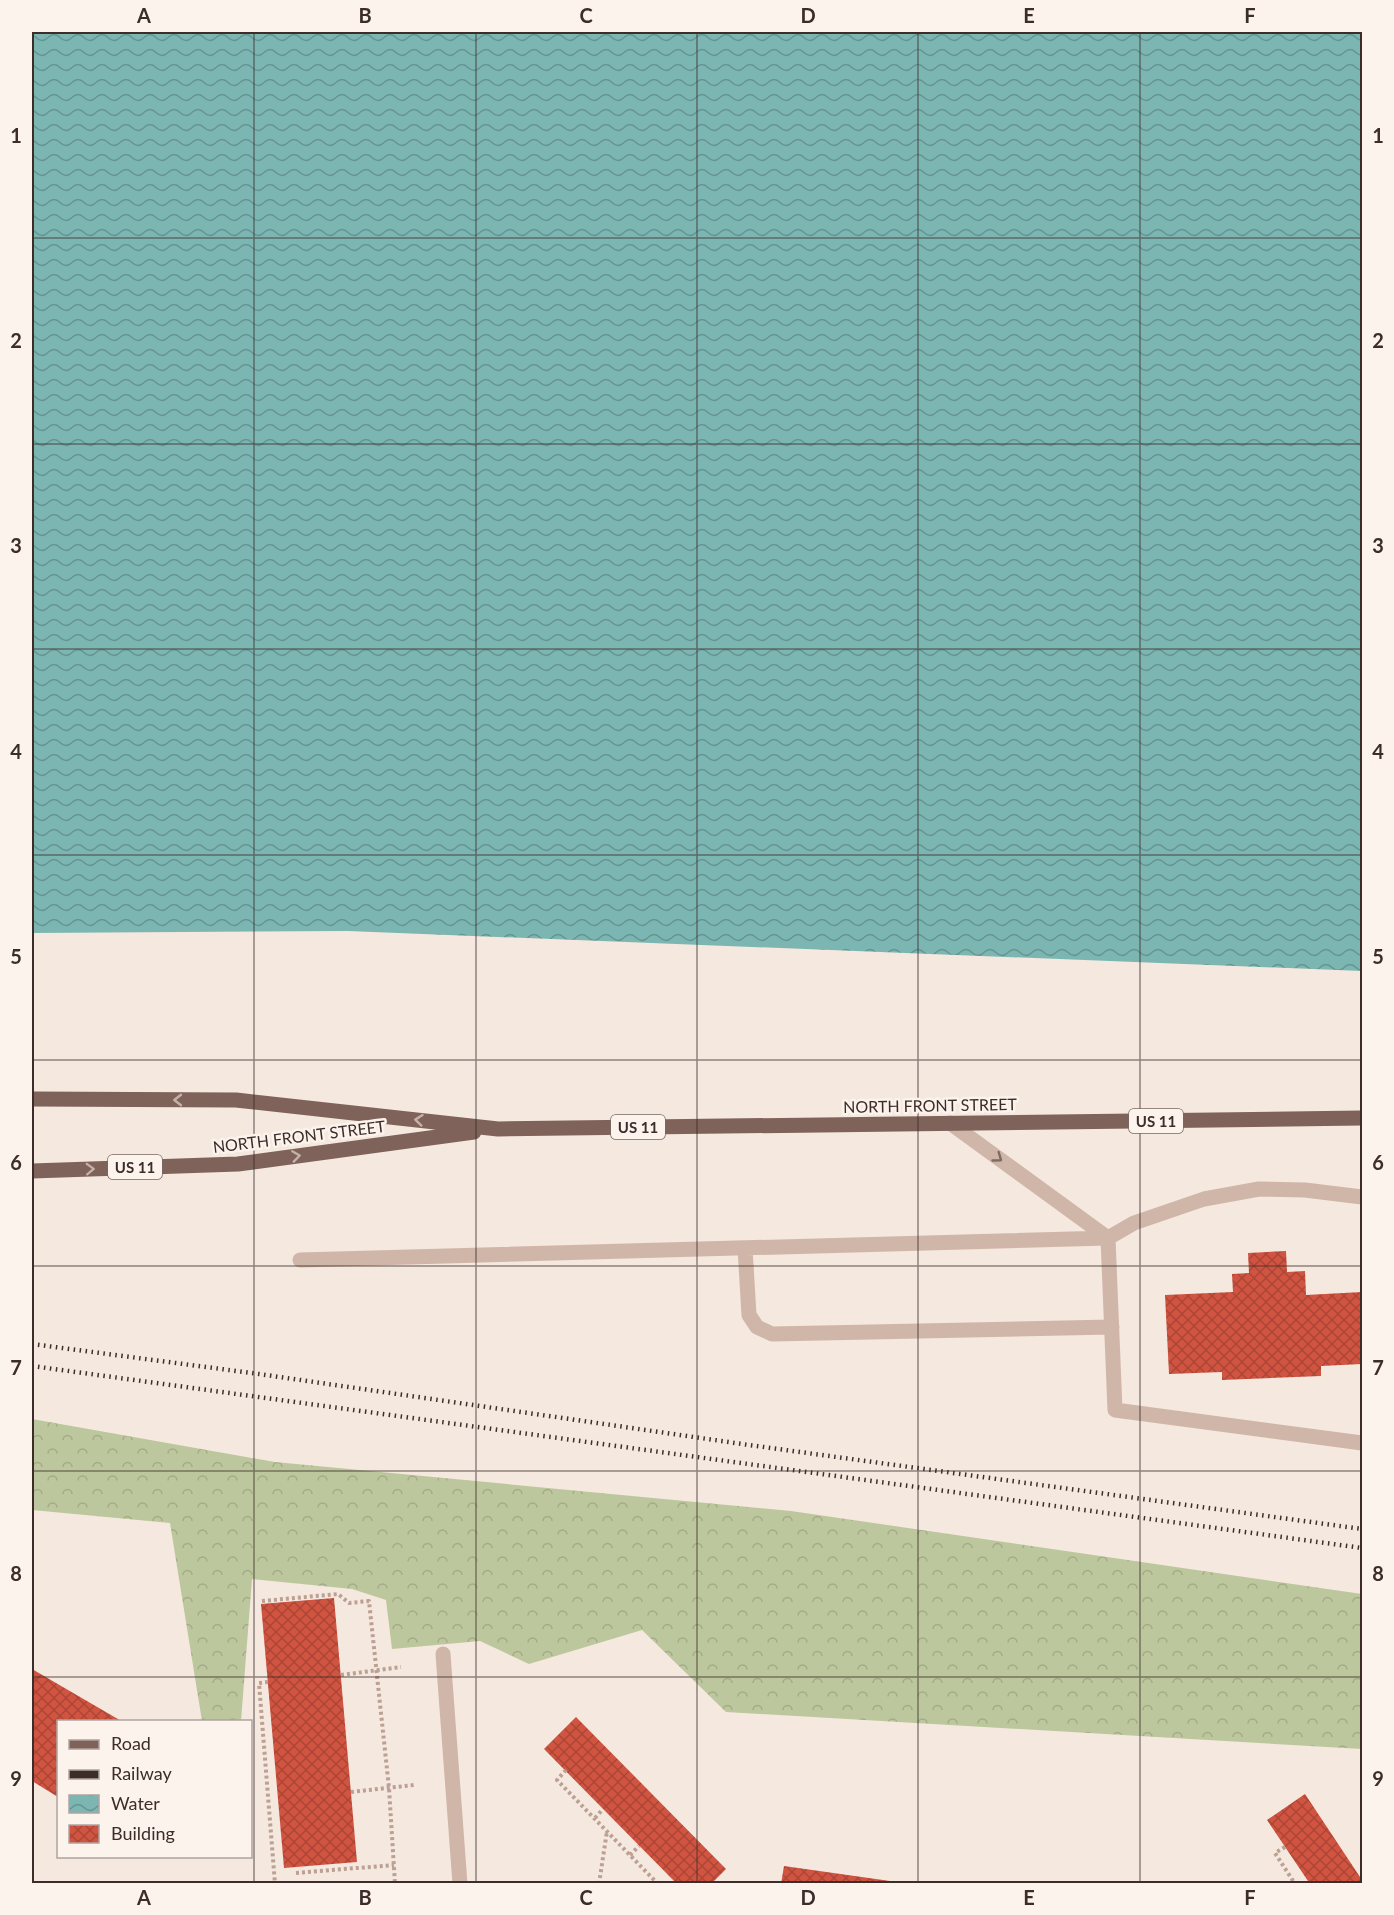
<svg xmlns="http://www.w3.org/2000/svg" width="1394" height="1915" font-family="Lato,sans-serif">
<defs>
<pattern id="forest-crowns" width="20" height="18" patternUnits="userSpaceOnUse" patternTransform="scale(1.5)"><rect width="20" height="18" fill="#bdc79d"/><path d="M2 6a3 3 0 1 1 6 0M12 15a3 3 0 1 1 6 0" fill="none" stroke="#a3ab87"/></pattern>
<pattern id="water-waves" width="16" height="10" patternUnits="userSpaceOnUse" patternTransform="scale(1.5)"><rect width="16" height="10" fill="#7bb6b2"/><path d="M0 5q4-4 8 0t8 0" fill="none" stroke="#669491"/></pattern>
<pattern id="building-cross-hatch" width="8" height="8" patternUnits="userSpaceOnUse" patternTransform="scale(1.5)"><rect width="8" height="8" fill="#d15441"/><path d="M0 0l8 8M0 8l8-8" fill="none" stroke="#ab4637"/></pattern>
</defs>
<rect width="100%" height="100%" fill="#f5e8df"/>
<!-- forest -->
<path fill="url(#forest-crowns)" d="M 32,1419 L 275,1462 L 791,1511 L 1362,1594 L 1362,1749 L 726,1712 L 642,1630 L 529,1664 L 480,1641 L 392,1649 L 386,1600 L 352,1589 L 252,1579 L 241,1721 L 202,1721 L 170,1523 L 32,1510 Z"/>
<!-- water -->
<path fill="url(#water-waves)" d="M 32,32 L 1362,32 L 1362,971 L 348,931 L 32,933 Z"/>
<!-- building -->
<path fill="url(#building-cross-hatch)" d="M 1286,1251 L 1287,1272 L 1305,1271 L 1306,1295 L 1362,1292 L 1362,1364 L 1321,1366 L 1321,1376 L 1222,1380 L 1222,1372 L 1169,1374 L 1165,1295 L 1233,1292 L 1232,1274 L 1249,1273 L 1248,1253 Z
M 334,1598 L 357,1862 L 284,1868 L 261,1604 Z
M 32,1669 L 123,1722 L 58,1722 L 58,1797 L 32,1781 Z
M 576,1717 L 726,1869 L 711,1884 L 677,1884 L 544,1749 Z
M 1305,1794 L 1362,1880 L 1362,1884 L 1310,1884 L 1267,1820 Z
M 784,1866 L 897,1882 L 897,1884 L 781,1884 Z"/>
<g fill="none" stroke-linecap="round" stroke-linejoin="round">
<!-- path -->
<path stroke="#bba093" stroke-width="4" stroke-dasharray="3 3" stroke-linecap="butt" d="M 262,1601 L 338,1594 L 349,1603 L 369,1601 L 389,1788 L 395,1884
M 341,1675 L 401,1667
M 268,1682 L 259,1683 L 275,1884
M 566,1770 L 557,1780 L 658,1884
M 351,1792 L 414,1785
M 595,1818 L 603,1809
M 1285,1847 L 1275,1853 L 1295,1884
M 630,1855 L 639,1846
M 296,1873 L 394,1865
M 599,1884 L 607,1831
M 676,1884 L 676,1883"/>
<!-- minor -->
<path stroke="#cfb6a9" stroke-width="15" d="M 950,1123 L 1108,1238 L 1115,1410 L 1362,1443
M 745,1248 L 749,1315 L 757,1327 L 772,1334 L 1112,1327
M 300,1260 L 1108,1238 L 1134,1223 L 1204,1199 L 1259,1189 L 1305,1190 L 1362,1197
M 443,1654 L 460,1884"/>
<!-- major -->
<path stroke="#7f6259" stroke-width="15" d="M 32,1099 L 236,1100 L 498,1129 L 1362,1118
M 32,1171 L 238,1164 L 474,1132"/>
<!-- rail -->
<path stroke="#3c2d2a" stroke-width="4.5" stroke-dasharray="1.5 4.5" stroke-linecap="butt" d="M 32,1344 L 259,1374 L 749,1445 L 1362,1529
M 32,1366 L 1362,1548"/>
</g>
<!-- one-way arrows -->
<defs><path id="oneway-chevron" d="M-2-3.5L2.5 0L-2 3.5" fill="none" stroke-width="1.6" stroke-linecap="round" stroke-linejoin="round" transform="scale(1.5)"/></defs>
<g stroke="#c4b2aa">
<use href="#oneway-chevron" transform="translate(178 1100) rotate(-180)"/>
<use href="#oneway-chevron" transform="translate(419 1120) rotate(-174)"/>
<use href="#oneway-chevron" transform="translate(296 1156) rotate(-8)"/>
<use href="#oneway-chevron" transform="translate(90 1169) rotate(-2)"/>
</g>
<use stroke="#7e6b63" href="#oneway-chevron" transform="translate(998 1158) rotate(36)"/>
<!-- grid -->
<path fill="none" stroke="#3c2d2a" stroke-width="1.5" stroke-opacity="0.55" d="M 254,32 L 254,1884M 476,32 L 476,1884M 697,32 L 697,1884M 918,32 L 918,1884M 1140,32 L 1140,1884M 32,238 L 1362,238M 32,444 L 1362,444M 32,649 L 1362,649M 32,855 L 1362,855M 32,1060 L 1362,1060M 32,1266 L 1362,1266M 32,1471 L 1362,1471M 32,1677 L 1362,1677"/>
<g text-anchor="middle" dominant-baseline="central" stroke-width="5" stroke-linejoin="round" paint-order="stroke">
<!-- shield labels -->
<g fill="#fcf3ed" stroke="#766864" stroke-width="1.5">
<rect x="1129" y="1109" width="54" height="24" rx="4.5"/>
<rect x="611" y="1115" width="54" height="24" rx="4.5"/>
<rect x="108" y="1155" width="54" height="24" rx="4.5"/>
</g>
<g font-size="15" font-weight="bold" fill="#3c2d2a">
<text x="1156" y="1121">US 11</text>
<text x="638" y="1127">US 11</text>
<text x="135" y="1167">US 11</text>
</g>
<!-- street labels -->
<g font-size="16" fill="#3c2d2a" stroke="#fcf3ed">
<text transform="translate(930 1105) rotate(-1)">NORTH FRONT STREET</text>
<text transform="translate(299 1136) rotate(-7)">NORTH FRONT STREET</text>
</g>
</g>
<!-- border -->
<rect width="1394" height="1915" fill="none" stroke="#fcf3ed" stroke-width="66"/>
<!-- legend -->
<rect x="57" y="1720" width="195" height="138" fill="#fcf3ed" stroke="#afa49f" stroke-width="1.5"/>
<rect x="69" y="1740" width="30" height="9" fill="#7f6259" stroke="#afa49f" stroke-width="1.5"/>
<text x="111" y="1750" font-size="18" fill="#3c2d2a">Road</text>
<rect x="69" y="1770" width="30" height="9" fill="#3c2d2a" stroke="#afa49f" stroke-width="1.5"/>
<text x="111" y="1780" font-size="18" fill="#3c2d2a">Railway</text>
<rect x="69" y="1795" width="30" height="18" fill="url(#water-waves)" stroke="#afa49f" stroke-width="1.5"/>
<text x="111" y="1810" font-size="18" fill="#3c2d2a">Water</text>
<rect x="69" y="1825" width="30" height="18" fill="url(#building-cross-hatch)" stroke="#afa49f" stroke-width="1.5"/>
<text x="111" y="1840" font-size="18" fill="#3c2d2a">Building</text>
<rect x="33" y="33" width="1328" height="1849" fill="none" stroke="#3c2d2a" stroke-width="2"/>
<g font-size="20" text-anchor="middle" font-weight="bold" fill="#3c2d2a">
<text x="144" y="23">A</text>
<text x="365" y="23">B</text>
<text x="586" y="23">C</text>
<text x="808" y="23">D</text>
<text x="1029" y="23">E</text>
<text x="1250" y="23">F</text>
<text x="16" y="143">1</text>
<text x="1378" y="143">1</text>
<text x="16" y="348">2</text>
<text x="1378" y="348">2</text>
<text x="16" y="553">3</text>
<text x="1378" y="553">3</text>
<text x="16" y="759">4</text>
<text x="1378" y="759">4</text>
<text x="16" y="964">5</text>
<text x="1378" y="964">5</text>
<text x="16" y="1170">6</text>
<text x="1378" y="1170">6</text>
<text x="16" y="1375">7</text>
<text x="1378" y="1375">7</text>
<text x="16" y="1581">8</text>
<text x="1378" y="1581">8</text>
<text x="16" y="1786">9</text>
<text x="1378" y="1786">9</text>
<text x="144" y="1905">A</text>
<text x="365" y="1905">B</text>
<text x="586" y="1905">C</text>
<text x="808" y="1905">D</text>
<text x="1029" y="1905">E</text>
<text x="1250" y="1905">F</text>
</g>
</svg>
